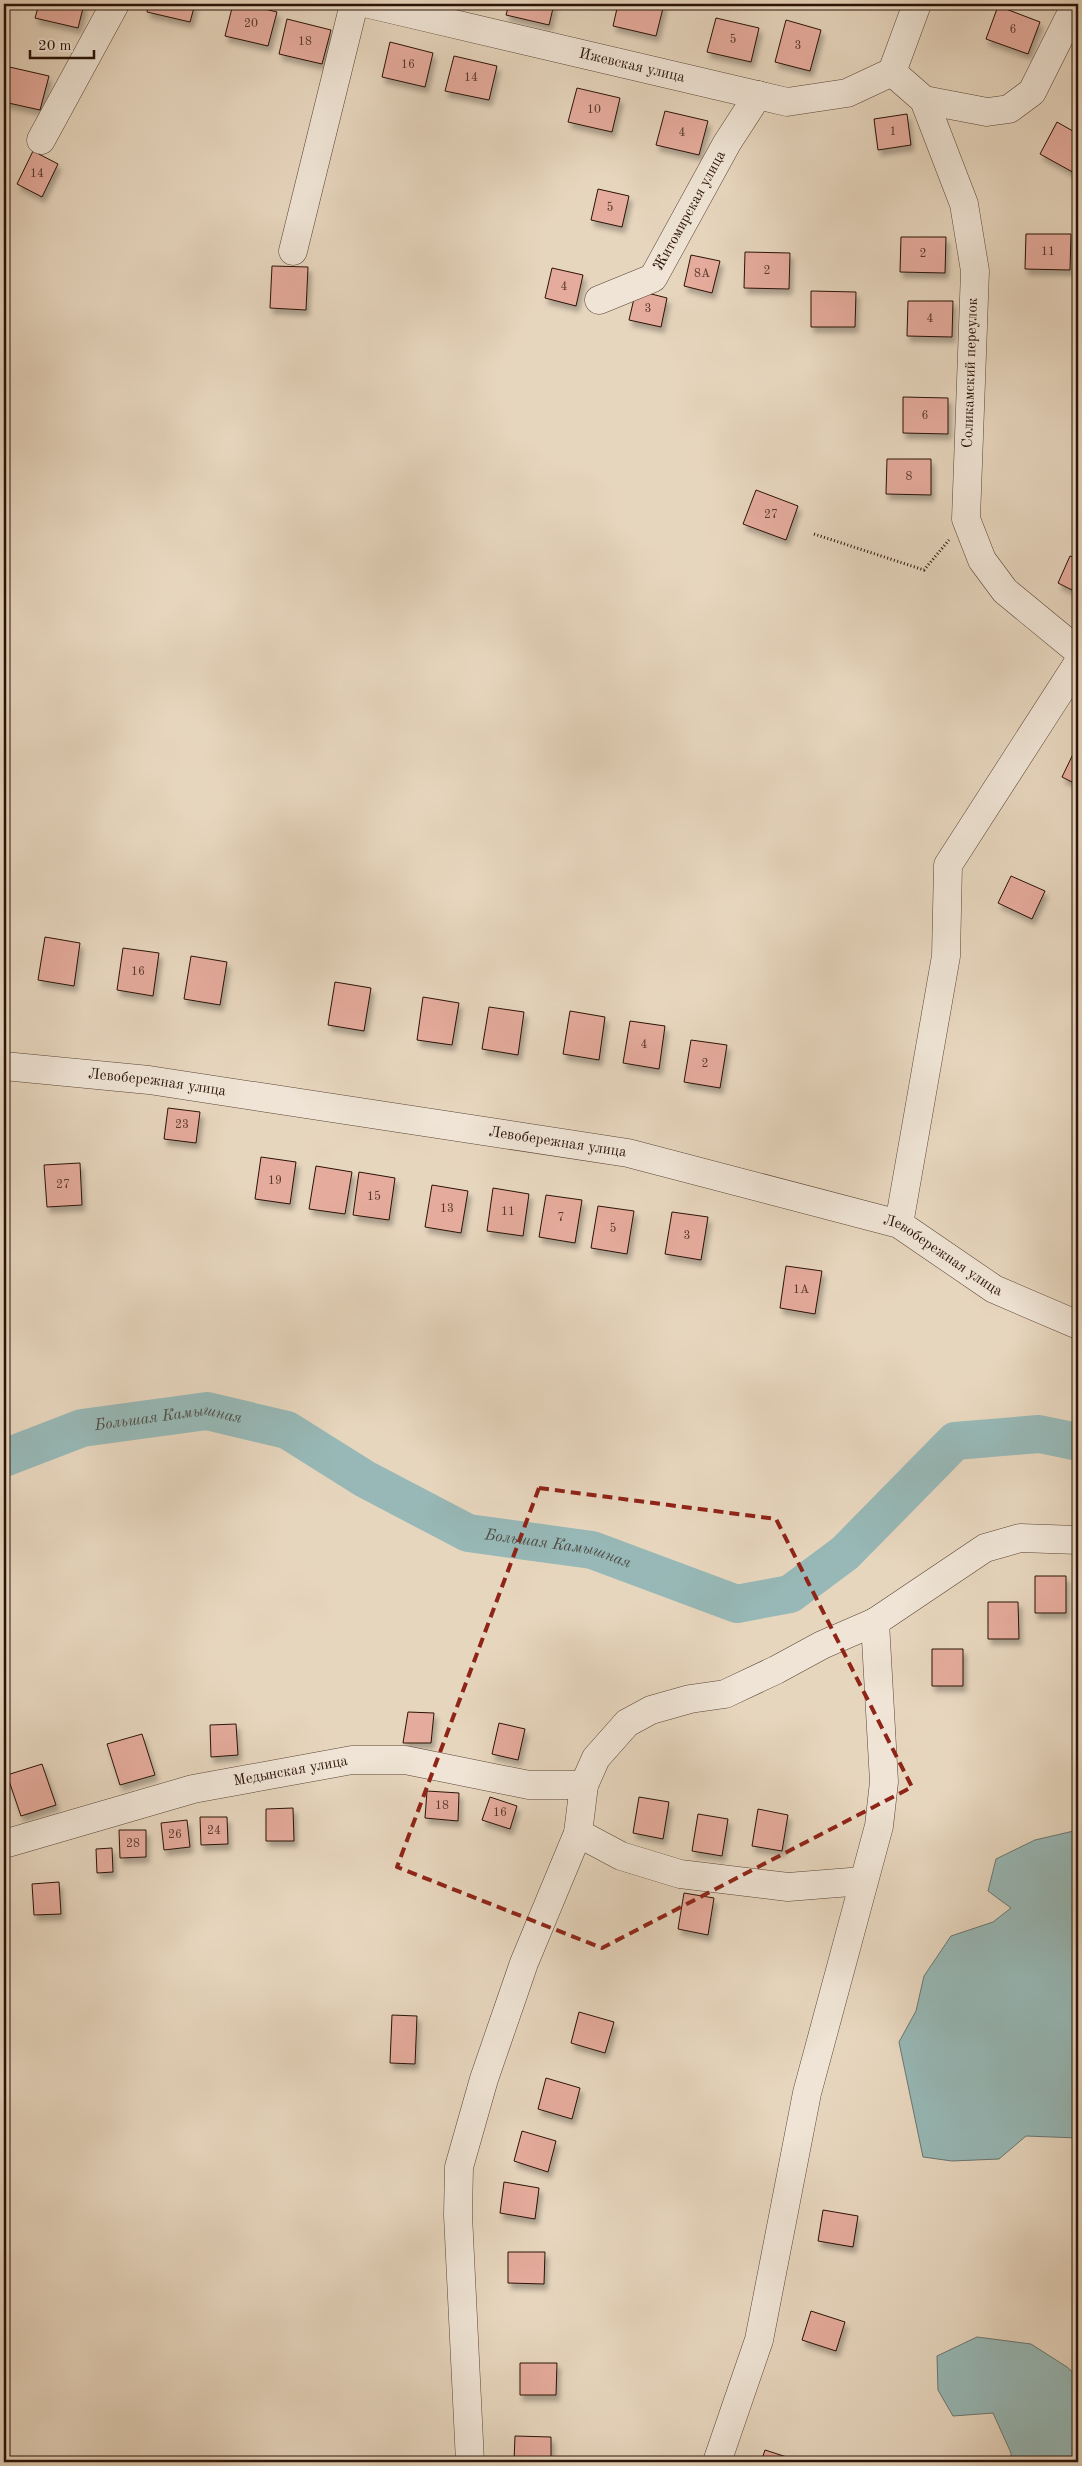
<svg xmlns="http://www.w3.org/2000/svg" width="1082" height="2466" font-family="'Old Standard TT',serif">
<defs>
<filter id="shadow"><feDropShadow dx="3" dy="5.5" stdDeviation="2.5" flood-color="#0004"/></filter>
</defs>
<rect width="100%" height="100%" fill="#e7d6be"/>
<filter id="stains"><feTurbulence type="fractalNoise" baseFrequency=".004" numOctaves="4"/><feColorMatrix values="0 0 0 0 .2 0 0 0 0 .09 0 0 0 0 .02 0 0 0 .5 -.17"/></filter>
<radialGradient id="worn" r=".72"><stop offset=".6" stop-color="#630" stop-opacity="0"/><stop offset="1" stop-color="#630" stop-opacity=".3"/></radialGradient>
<!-- water -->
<path fill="#97b8b6" stroke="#6b7670" d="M 1078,1830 L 1078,2138 L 1026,2136 L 999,2159 L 952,2161 L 923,2157 L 899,2042 L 916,2011 L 924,1976 L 951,1936 L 993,1922 L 1011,1908 L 988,1891 L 996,1859 L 1035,1840 Z
M 977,2337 L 1031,2344 L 1067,2367 L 1078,2377 L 1078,2462 L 1011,2462 L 1011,2453 L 993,2413 L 953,2416 L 938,2390 L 937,2356 Z"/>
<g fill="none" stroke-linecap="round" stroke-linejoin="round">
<!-- river -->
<path stroke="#97b8b6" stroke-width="38" id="s1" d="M 4,1458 L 82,1428 L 207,1411 L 287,1430 L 365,1479 L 468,1533 L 592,1550 L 737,1604 L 790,1594 L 845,1553 L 955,1441 L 1039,1434 L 1078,1442"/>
</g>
<!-- building -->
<path fill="#e5ab9c" stroke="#2a1207" filter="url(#shadow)" d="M 39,4 L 84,4 L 78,28 L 35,18 Z
M 149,4 L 195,4 L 190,22 L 147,12 Z
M 233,4 L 244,4 L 277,12 L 268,46 L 225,36 Z
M 509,4 L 554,4 L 549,25 L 506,15 Z
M 618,4 L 664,4 L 656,36 L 613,26 Z
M 998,6 L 1040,22 L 1028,54 L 986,39 Z
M 716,18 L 759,28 L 751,62 L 707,52 Z
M 287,19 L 331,30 L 322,64 L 279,54 Z
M 786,20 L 821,30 L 810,71 L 775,62 Z
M 390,42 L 433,53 L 425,87 L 382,77 Z
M 454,56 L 497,66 L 489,100 L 445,91 Z
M 5,66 L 49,76 L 40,110 L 4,102 Z
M 577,88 L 620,98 L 612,132 L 568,122 Z
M 665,111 L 708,121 L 699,155 L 656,145 Z
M 907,114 L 911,145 L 878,150 L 874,119 Z
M 1057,122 L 1078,134 L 1078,175 L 1040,154 Z
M 33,151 L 58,164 L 42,197 L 17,184 Z
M 598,189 L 629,196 L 622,227 L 591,220 Z
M 1026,234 L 1071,234 L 1070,270 L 1025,269 Z
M 901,237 L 946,237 L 945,273 L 900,272 Z
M 745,252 L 790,253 L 789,289 L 744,288 Z
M 691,255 L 720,261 L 712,293 L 684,286 Z
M 272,266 L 308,267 L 306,310 L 270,308 Z
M 552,268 L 583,275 L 576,306 L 545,298 Z
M 636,290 L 667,298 L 661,327 L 629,320 Z
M 811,291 L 856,292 L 855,327 L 811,327 Z
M 908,301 L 953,301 L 952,337 L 907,336 Z
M 903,397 L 948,398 L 948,434 L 903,433 Z
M 887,459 L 931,459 L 931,495 L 886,494 Z
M 756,490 L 798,506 L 786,540 L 743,524 Z
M 1070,556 L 1078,559 L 1078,593 L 1058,583 Z
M 1075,750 L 1078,752 L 1078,785 L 1062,777 Z
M 1011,876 L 1045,891 L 1032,919 L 998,903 Z
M 45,937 L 80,943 L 74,986 L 38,980 Z
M 123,948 L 159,953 L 153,996 L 117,990 Z
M 191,956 L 227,962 L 220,1005 L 184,999 Z
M 335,982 L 371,988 L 364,1031 L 328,1025 Z
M 423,997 L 459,1003 L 452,1045 L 417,1040 Z
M 489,1007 L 524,1012 L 518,1055 L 482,1049 Z
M 570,1011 L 605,1017 L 599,1060 L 563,1054 Z
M 630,1021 L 665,1026 L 659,1069 L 623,1063 Z
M 691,1040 L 727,1045 L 720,1088 L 684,1082 Z
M 168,1108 L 200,1112 L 196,1143 L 164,1139 Z
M 261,1157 L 296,1162 L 290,1204 L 255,1199 Z
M 80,1163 L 82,1205 L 47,1207 L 44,1165 Z
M 316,1166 L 352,1172 L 345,1214 L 309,1209 Z
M 359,1172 L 395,1178 L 389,1220 L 353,1215 Z
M 432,1185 L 468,1191 L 461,1233 L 425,1227 Z
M 493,1188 L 529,1194 L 523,1236 L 487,1231 Z
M 546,1195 L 582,1200 L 575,1243 L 539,1237 Z
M 598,1206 L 634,1211 L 627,1254 L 591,1248 Z
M 672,1212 L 708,1217 L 701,1260 L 665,1254 Z
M 786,1266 L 822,1271 L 815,1314 L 780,1308 Z
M 1035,1576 L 1066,1576 L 1066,1613 L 1035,1613 Z
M 988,1602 L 1018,1602 L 1019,1639 L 988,1639 Z
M 932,1649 L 963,1649 L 963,1686 L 932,1686 Z
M 408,1712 L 434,1713 L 431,1743 L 403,1743 Z
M 499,1723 L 525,1729 L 518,1760 L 492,1754 Z
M 236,1724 L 238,1755 L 211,1757 L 210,1725 Z
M 142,1734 L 155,1775 L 120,1785 L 107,1744 Z
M 42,1764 L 56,1805 L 21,1816 L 7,1775 Z
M 427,1791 L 459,1793 L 458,1821 L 425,1818 Z
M 490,1797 L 517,1806 L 510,1829 L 482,1820 Z
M 639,1797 L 669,1802 L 663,1839 L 633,1833 Z
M 293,1808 L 294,1841 L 266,1841 L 266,1809 Z
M 758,1809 L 788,1815 L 782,1851 L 752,1846 Z
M 698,1814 L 728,1819 L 722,1856 L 692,1851 Z
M 200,1817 L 227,1817 L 228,1844 L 201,1845 Z
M 187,1820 L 190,1847 L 164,1850 L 161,1823 Z
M 119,1830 L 146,1830 L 146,1857 L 120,1858 Z
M 112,1848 L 113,1872 L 97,1873 L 96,1849 Z
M 59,1882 L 61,1914 L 34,1915 L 32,1884 Z
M 684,1893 L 714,1898 L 708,1935 L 678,1929 Z
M 579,2012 L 614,2022 L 605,2053 L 571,2043 Z
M 392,2015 L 417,2016 L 415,2064 L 390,2063 Z
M 546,2078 L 580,2088 L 572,2119 L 538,2109 Z
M 522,2131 L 556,2141 L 548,2172 L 514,2161 Z
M 504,2182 L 539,2188 L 535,2219 L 500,2213 Z
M 823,2210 L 858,2216 L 853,2247 L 818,2241 Z
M 508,2252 L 545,2252 L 544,2284 L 508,2283 Z
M 811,2311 L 845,2322 L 836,2351 L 802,2340 Z
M 520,2363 L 557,2363 L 556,2395 L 520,2395 Z
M 515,2436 L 551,2437 L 551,2462 L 514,2462 Z
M 765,2450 L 799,2461 L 799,2462 L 761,2462 Z"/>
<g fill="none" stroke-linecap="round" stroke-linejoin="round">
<defs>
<g id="minor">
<path id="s2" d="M 369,4 L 787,102 L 847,93 L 892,72"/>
<path d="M 892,72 L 924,100 L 964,204 L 975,271 L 966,519 L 982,560 L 1005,591 L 1078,651"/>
<path d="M 892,72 L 917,4"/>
<path d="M 924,100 L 987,112 L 1009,109 L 1032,92 L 1076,4"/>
<path d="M 41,140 L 115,4"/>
<path d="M 293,251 L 354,4"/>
<path id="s3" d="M 599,300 L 653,278 L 727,143 L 758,95"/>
<path id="s4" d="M 4,1066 L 149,1080 L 628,1153 L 899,1224 L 994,1289 L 1078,1325"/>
<path d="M 899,1224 L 946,956 L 948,865 L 1078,663"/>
<path d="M 578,1833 L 621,1856 L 680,1874 L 788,1887 L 863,1881"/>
<path id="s5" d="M 4,1844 L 193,1789 L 352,1760 L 405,1760 L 529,1785 L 584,1785"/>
<path d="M 470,2462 L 458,2215 L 459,2167 L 484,2079 L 524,1963 L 578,1833 L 584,1785 L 596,1758 L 627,1723 L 651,1710 L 690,1699 L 725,1694 L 776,1670 L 822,1645 L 875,1622 L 985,1548 L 1020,1538 L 1078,1540"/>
<path d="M 717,2462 L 759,2340 L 807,2093 L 879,1826 L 884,1782 L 875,1622"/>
</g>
</defs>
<!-- minor casing -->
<use href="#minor" stroke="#594335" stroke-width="29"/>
<!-- path -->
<path stroke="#2a1207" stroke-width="3" stroke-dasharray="1 2.5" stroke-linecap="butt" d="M 814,534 L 924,570 L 949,540"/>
<!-- minor -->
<use href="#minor" stroke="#efe4d5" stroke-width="28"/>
</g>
<!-- marked area -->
<path fill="none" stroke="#8f2418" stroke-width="4" stroke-dasharray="10 6" stroke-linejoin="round" d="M 539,1488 L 776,1519 L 912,1787 L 602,1948 L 397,1867 Z"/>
<g text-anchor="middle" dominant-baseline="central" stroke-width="4" stroke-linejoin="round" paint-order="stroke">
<!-- number labels -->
<g font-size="12" fill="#59382c">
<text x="251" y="24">20</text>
<text x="1013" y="30">6</text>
<text x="733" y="40">5</text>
<text x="305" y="42">18</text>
<text x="798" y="46">3</text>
<text x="408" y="65">16</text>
<text x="471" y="78">14</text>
<text x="594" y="110">10</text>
<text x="893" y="132">1</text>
<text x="682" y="133">4</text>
<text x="37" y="174">14</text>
<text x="610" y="208">5</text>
<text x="1048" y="252">11</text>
<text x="923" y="254">2</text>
<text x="767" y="271">2</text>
<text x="702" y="274">8А</text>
<text x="564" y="287">4</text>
<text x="648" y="309">3</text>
<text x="930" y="319">4</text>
<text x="925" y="416">6</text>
<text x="909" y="477">8</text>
<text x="771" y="515">27</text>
<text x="138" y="972">16</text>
<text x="644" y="1045">4</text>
<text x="705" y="1064">2</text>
<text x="182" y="1125">23</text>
<text x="275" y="1181">19</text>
<text x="63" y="1185">27</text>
<text x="374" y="1197">15</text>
<text x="447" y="1209">13</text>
<text x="508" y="1212">11</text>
<text x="561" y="1218">7</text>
<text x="613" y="1229">5</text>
<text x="687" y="1236">3</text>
<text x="801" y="1290">1А</text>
<text x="442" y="1806">18</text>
<text x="500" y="1813">16</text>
<text x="214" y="1831">24</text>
<text x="175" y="1835">26</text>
<text x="133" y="1844">28</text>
</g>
<!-- street labels -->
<g font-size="15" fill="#2a1207" stroke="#efe4d5">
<text stroke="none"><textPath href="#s2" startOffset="270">Ижевская улица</textPath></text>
<text stroke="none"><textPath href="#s3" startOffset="135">Житомирская улица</textPath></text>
<text transform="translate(971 373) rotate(-88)">Соликамский переулок</text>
<text stroke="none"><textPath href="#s4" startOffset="154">Левобережная улица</textPath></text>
<text stroke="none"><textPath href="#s4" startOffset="559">Левобережная улица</textPath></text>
<text stroke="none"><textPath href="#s4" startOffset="964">Левобережная улица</textPath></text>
<text stroke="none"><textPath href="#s5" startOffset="296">Медынская улица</textPath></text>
</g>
<!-- water labels -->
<g font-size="16" font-style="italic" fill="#504c44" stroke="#efe4d5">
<text stroke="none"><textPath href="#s1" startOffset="171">Большая Камышная</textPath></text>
<text stroke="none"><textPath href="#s1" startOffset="592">Большая Камышная</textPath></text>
</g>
</g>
<!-- margin -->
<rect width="1082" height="2466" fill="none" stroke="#e7d6be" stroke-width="20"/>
<rect x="5" y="5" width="1072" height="2456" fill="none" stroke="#2a1207" stroke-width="2.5"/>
<rect x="10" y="10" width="1062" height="2446" fill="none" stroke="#2a1207"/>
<!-- scale -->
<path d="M30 50v8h64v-8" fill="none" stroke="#2a1207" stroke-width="2.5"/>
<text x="38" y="50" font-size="15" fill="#2a1207" stroke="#efe4d5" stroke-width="4" paint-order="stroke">20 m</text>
<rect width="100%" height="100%" filter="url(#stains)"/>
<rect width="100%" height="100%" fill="url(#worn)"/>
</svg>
